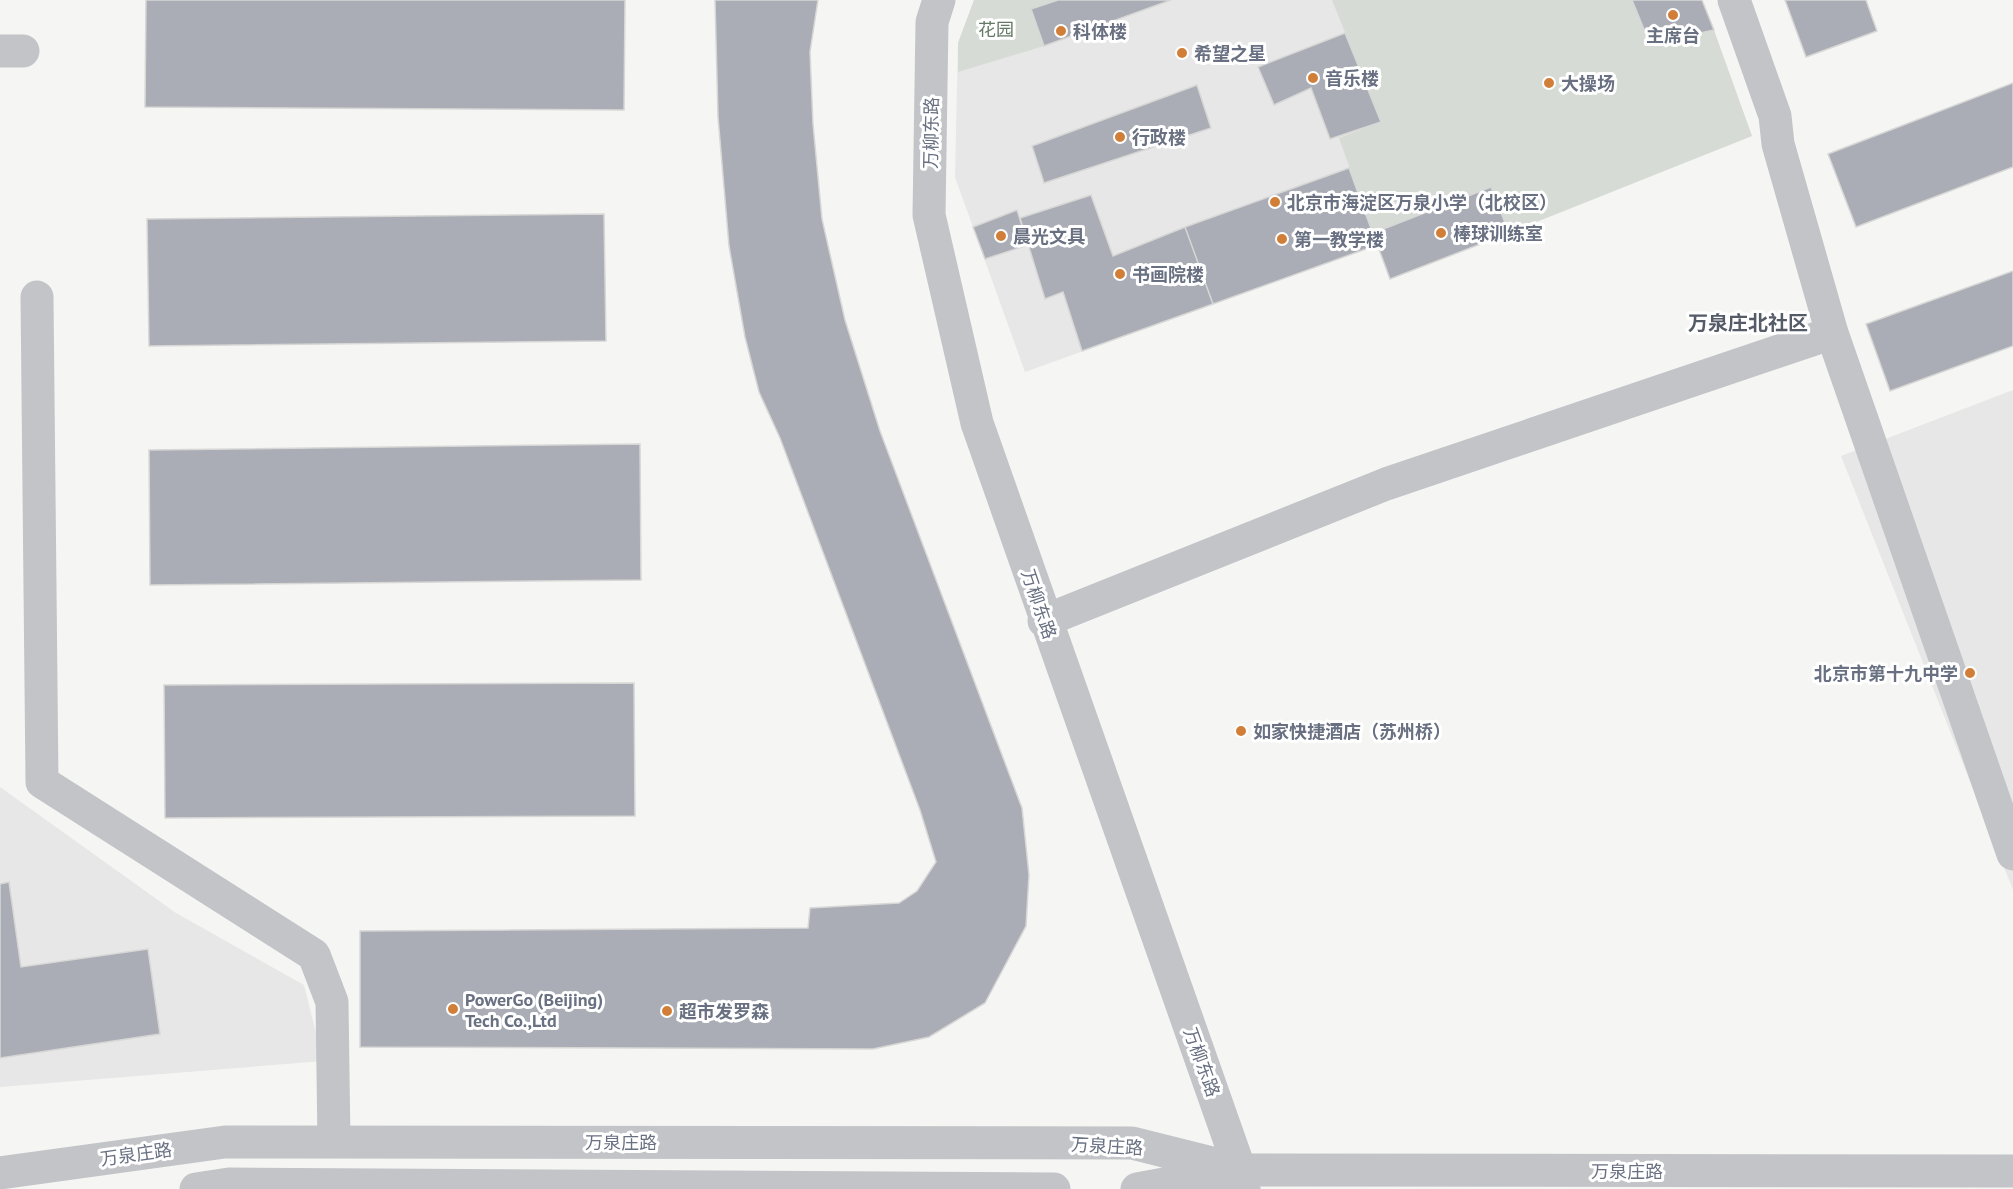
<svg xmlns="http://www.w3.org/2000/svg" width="2013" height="1189" font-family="'PT Sans','Noto Sans SC',sans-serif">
<rect width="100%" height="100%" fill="#f5f6f3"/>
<!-- built -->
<path fill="#e6e7e6" d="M 974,0 L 1702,0 L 1752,136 L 1390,279 L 1377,245 L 1025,372 L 955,177 L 958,43 Z
M 2013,390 L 2013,890 L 1841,456 Z
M 0,787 L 176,913 L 304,985 L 323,1061 L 0,1087 Z"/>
<!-- green -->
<path fill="#d6dcd5" d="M 974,0 L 1058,0 L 1031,10 L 1044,46 L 958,72 L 958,43 Z
M 1332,0 L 1632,0 L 1650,44 L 1714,30 L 1752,136 L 1509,233 L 1491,187 L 1373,233 L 1339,138 L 1381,122 Z"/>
<!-- building -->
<path fill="#aaadb5" stroke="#d7d7d6" stroke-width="1.5" d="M 146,0 L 625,0 L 624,110 L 145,107 Z
M 715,0 L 818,0 L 810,52 L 813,124 L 822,219 L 845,320 L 880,431 L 1022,808 L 1029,875 L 1026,926 L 985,1003 L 929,1037 L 873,1049 L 360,1047 L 360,931 L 808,928 L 810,908 L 899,903 L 917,891 L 936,862 L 920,810 L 780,438 L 759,392 L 745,337 L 729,246 L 718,117 Z
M 1058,0 L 1171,0 L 1044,46 L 1031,9 Z
M 1632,0 L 1702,0 L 1714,30 L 1650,44 Z
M 1785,0 L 1866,0 L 1877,31 L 1806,57 Z
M 1345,33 L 1381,122 L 1330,139 L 1311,88 L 1274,105 L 1258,67 Z
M 2013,83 L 2013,167 L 1856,227 L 1828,154 Z
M 1197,85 L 1211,128 L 1044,183 L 1032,146 Z
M 1349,168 L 1377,245 L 1213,304 L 1185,227 Z
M 1491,187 L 1509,233 L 1390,279 L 1373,233 Z
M 1091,195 L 1113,256 L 1185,227 L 1213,304 L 1082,351 L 1063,292 L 1045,299 L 1020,218 Z
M 1017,210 L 1028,245 L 985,259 L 973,227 Z
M 604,214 L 606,341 L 149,346 L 147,219 Z
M 2013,271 L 2013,346 L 1890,391 L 1866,324 Z
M 640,444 L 641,580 L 150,585 L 149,450 Z
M 634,683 L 635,816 L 165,818 L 164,685 Z
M 9,882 L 21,967 L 148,949 L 160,1034 L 0,1058 L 0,884 Z"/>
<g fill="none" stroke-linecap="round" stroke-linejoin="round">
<!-- minor -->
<path stroke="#c2c4c8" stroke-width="33" d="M 939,0 L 932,22 L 929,215 L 977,423 L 1240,1170 L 1244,1188
M 1734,0 L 1775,116 L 1778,144 L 1832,333 L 2013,854
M 0,51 L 23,51
M 37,297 L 42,782 L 314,955 L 332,1002 L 334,1142
M 1044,621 L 1386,484 L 1832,333
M 0,1173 L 225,1142 L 1132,1143 L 1240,1170
M 196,1189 L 229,1184 L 1054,1189
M 1137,1189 L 1240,1170 L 2013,1171"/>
</g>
<!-- markers -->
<g fill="#d17f38" stroke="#fff" stroke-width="2">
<circle cx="1673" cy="15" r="6"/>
<circle cx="1061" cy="31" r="6"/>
<circle cx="1182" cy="53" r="6"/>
<circle cx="1313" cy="78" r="6"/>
<circle cx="1549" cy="83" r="6"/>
<circle cx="1120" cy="137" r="6"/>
<circle cx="1275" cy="202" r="6"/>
<circle cx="1441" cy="233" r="6"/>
<circle cx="1001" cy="236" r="6"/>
<circle cx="1282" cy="239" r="6"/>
<circle cx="1120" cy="274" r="6"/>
<circle cx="1970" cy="673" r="6"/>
<circle cx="1241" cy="731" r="6"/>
<circle cx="453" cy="1009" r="6"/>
<circle cx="667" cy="1011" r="6"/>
</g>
<g text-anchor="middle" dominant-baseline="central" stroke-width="6" stroke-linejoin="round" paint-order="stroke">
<!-- park labels -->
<g font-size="18" fill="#667967" stroke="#fff">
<text x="996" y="29">花园</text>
</g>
<!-- poi labels -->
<g font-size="18" font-weight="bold" fill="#687081" stroke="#fff" text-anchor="start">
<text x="1073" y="31">科体楼</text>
<text x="1673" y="35" text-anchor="middle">主席台</text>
<text x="1194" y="53">希望之星</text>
<text x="1325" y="78">音乐楼</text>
<text x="1561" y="83">大操场</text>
<text x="1132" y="137">行政楼</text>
<text x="1287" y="202">北京市海淀区万泉小学（北校区）</text>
<text x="1453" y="233">棒球训练室</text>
<text x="1013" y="236">晨光文具</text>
<text x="1294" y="239">第一教学楼</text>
<text x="1132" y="274">书画院楼</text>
<text x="1958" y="673" text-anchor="end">北京市第十九中学</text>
<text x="1253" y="731">如家快捷酒店（苏州桥）</text>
<text x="465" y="999">PowerGo (Beijing)<tspan x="465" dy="21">Tech Co.,Ltd</tspan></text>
<text x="679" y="1011">超市发罗森</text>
</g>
<!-- street labels -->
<g font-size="18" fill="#687081" stroke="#fff">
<text transform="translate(931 133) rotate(-89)">万柳东路</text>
<text transform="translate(1039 604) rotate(71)">万柳东路</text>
<text transform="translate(1202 1062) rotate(70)">万柳东路</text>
<text x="621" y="1142">万泉庄路</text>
<text transform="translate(1107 1146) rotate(3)">万泉庄路</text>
<text transform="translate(136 1154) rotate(-8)">万泉庄路</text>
<text x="1627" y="1171">万泉庄路</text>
</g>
<!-- neighbourhood labels -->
<g font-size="20" font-weight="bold" fill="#555b67" stroke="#fff">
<text x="1748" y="323">万泉庄北社区</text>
</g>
</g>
</svg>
